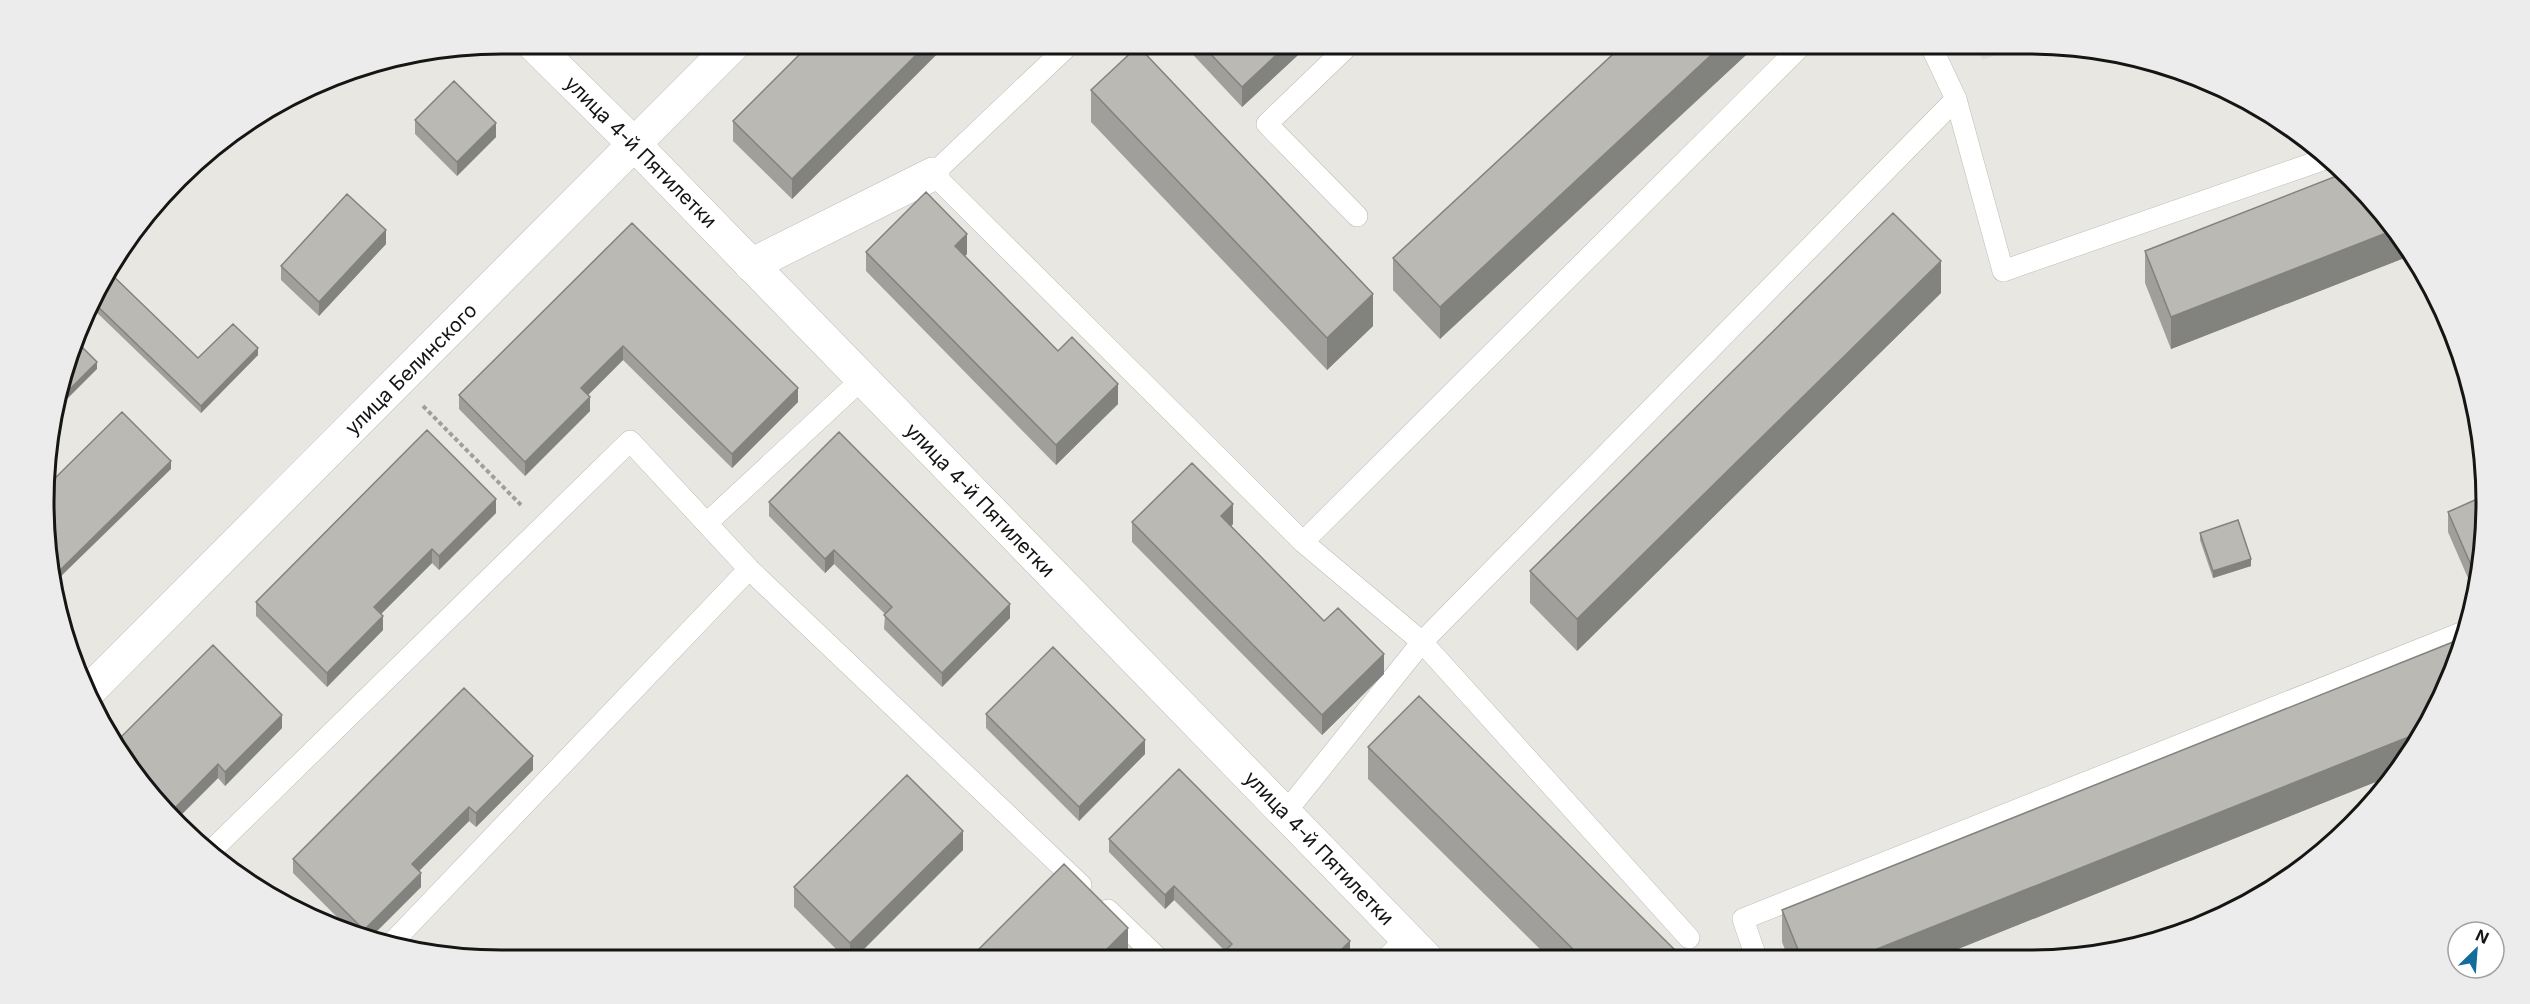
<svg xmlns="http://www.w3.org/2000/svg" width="2530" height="1004" font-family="Inter,sans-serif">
<rect width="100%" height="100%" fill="#e8e7e2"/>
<!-- built -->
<path fill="#dfddd0" d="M 1976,44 L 1975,44 L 2027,44 L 1982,60 Z"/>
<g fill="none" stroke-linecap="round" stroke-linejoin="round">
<defs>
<path id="service" d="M 1070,44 L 933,174 L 1303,542 L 1422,642 L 1689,938
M 1350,44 L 1267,124 L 1357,216
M 1930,44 L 1956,99 L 2003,271 L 2328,158
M 707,523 L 862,379
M 1303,542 L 1803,44
M 1285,813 L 1422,642 L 1956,99
M 210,852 L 630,441 L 749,569 L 1081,885
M 1108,910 L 1159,959
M 389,946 L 749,569
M 1756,957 L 1743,919 L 2466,631
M 1387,958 L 1406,938"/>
<path id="minor" d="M 751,265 L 933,174
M 87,693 L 734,44"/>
<path id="tertiary" d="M 533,44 L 635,145 L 1426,958"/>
</defs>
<!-- service casing -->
<use href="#service" stroke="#bdbcb7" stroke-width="22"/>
<!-- minor casing -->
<use href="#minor" stroke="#bdbcb7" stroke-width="34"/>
<!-- tertiary casing -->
<use href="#tertiary" stroke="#bdbcb7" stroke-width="34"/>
<!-- path -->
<path stroke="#a09f9b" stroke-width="4" stroke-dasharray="4.5 3" stroke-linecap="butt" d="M 423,406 L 521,505"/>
<!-- service -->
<use href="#service" stroke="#fff" stroke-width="21"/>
<!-- minor -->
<use href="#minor" stroke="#fff" stroke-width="33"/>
<!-- tertiary -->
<use href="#tertiary" stroke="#fff" stroke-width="33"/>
</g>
<!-- wall -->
<path fill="#a09f9b" d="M 810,44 L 947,44 L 792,199 L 733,141 L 733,121 Z
M 1183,44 L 1310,44 L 1242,107 Z
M 1624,44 L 1440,339 L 1393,290 L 1393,258 Z
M 1091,90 L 1373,326 L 1327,370 L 1091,122 Z
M 415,120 L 496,137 L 457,176 L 415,134 Z
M 2373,200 L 2412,255 L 2171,349 L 2145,283 L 2145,251 Z
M 632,223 L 798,402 L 732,468 L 623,360 L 588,395 L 590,411 L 525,476 L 459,409 L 459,395 Z
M 386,244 L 319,316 L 281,280 L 281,266 Z
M 866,252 L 967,254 L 965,256 L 1058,351 L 1118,404 L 1056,465 L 866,271 Z
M 105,273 L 198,358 L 258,355 L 201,413 L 90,306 Z
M 1941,293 L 1577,651 L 1530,603 L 1530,571 Z
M 769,502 L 1010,618 L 942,687 L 884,629 L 885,614 L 834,564 L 825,573 L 769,516 Z
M 2448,512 L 2485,532 L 2477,582 L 2471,585 L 2448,532 Z
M 496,513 L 439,570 L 432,563 L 381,614 L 383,630 L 327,687 L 256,616 L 256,602 Z
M 1132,522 L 1233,524 L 1231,526 L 1324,621 L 1384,674 L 1322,735 L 1132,542 Z
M 2200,533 L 2251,566 L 2213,578 L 2200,540 Z
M 986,714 L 1145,754 L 1079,821 L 986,728 Z
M 282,728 L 225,786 L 218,778 L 178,818 L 121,756 Z
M 1368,747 L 1683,958 L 1549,958 L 1368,779 Z
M 2409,756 L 2393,775 L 1938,957 L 1788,957 L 1782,942 L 1782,910 Z
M 533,770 L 476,827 L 469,821 L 419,871 L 421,887 L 369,939 L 354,934 L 293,873 L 293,859 Z
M 1109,839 L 1350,955 L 1347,958 L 1225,959 L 1225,951 L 1174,900 L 1165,909 L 1109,852 Z
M 963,850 L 853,960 L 847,960 L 794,907 L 794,887 Z"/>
<!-- shaded-wall -->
<path fill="#82827e" d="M 927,44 L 947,44 L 792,199 L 792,179 Z
M 1288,44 L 1310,44 L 1242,107 L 1242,87 Z
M 1723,44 L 1758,44 L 1440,339 L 1440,307 Z
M 496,123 L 496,137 L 457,176 L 457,162 Z
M 386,230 L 386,244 L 319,316 L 319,302 Z
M 2394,230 L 2412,255 L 2171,349 L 2171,317 Z
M 967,234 L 967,254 L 955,266 L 955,246 Z
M 1941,261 L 1941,293 L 1577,651 L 1577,619 Z
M 1373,294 L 1373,326 L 1327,370 L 1327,338 Z
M 623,346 L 623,360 L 581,402 L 581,388 Z
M 258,348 L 258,355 L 201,413 L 201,406 Z
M 97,362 L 97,369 L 55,411 L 57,402 Z
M 1118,384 L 1118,404 L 1056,465 L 1056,445 Z
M 798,388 L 798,402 L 732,468 L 732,454 Z
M 590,397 L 590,411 L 525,476 L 525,462 Z
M 171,461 L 171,469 L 52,585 L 52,578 Z
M 496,499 L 496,513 L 439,570 L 439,556 Z
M 1233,504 L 1233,524 L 1221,536 L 1221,516 Z
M 432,549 L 432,563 L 374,621 L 374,607 Z
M 834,550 L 834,564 L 825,573 L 825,559 Z
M 2251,559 L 2251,566 L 2213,578 L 2213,571 Z
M 2481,560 L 2477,582 L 2471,585 L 2471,565 Z
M 1010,604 L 1010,618 L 942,687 L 942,673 Z
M 383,616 L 383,630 L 327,687 L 327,673 Z
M 1384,654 L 1384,674 L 1322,735 L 1322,715 Z
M 282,715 L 282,728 L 225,786 L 225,772 Z
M 2421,732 L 2409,756 L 2393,775 L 1938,957 L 1857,957 Z
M 1145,740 L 1145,754 L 1079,821 L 1079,807 Z
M 533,756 L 533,770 L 476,827 L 476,813 Z
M 218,764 L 218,778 L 178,818 L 172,811 Z
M 469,807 L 469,821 L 412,878 L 412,864 Z
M 963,831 L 963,850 L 853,960 L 850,960 L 850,943 Z
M 421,873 L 421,887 L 369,939 L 364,938 L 364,930 Z
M 1174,886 L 1174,900 L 1165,909 L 1165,895 Z
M 1128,928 L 1128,953 L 1122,959 L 1097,959 Z
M 1350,941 L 1350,955 L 1347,958 L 1333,958 Z"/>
<!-- building -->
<path fill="#bab9b4" stroke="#82827e" stroke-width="1.5" d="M 810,44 L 927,44 L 792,179 L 733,121 Z
M 1201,44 L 1288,44 L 1242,87 Z
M 1624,44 L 1723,44 L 1440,307 L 1393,258 Z
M 1138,46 L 1373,294 L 1327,338 L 1091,90 Z
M 454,81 L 496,123 L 457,162 L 415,120 Z
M 2344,173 L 2373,200 L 2394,230 L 2171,317 L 2145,251 Z
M 926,192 L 967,234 L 955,246 L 1058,351 L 1072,337 L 1118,384 L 1056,445 L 866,252 Z
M 347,194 L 386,230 L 319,302 L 281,266 Z
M 1893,213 L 1941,261 L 1577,619 L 1530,571 Z
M 632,223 L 798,388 L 732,454 L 623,346 L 581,388 L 590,397 L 525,462 L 459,395 Z
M 107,270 L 198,358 L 233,324 L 258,348 L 201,406 L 92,301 L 105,273 Z
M 75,340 L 97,362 L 57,402 L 68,354 Z
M 122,412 L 171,461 L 52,578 L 49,484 Z
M 427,430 L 496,499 L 439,556 L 432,549 L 374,607 L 383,616 L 327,673 L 256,602 Z
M 839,432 L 1010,604 L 942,673 L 884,615 L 892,607 L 834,550 L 825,559 L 769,502 Z
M 1192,463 L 1233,504 L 1221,516 L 1324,621 L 1338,608 L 1384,654 L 1322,715 L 1132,522 Z
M 2484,496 L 2485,532 L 2481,560 L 2471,565 L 2448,512 Z
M 2238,520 L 2251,559 L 2213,571 L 2200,533 Z
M 2463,638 L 2421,732 L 1857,957 L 1801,957 L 1782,910 Z
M 213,645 L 282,715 L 225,772 L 218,764 L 172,811 L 121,756 L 114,744 Z
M 1053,647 L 1145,740 L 1079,807 L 986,714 Z
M 464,688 L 533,756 L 476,813 L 469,807 L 412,864 L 421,873 L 364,930 L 293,859 Z
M 1419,696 L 1683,958 L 1582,958 L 1368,747 Z
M 1179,769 L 1350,941 L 1333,958 L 1232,959 L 1225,951 L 1232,944 L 1174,886 L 1165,895 L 1109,839 Z
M 907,775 L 963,831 L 850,943 L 794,887 Z
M 1064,864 L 1128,928 L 1097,959 L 969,959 Z"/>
<g text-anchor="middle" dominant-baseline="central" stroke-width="6" stroke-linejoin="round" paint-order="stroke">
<!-- street labels -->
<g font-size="20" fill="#161514" stroke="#fff">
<text transform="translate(641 152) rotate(45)">улица 4-й Пятилетки</text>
<text transform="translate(411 369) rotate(-45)">улица Белинского</text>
<text transform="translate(980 500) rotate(46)">улица 4-й Пятилетки</text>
<text transform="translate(1319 848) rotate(46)">улица 4-й Пятилетки</text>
</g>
</g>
<!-- crop -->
<path d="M0 0H2530V1004H0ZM502 54H2028A448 448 0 0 1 2476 502V502A448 448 0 0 1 2028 950H502A448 448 0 0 1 54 502V502A448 448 0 0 1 502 54Z" fill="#ececec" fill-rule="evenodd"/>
<path fill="none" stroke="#161514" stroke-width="3" d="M502 54H2028A448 448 0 0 1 2476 502V502A448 448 0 0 1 2028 950H502A448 448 0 0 1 54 502V502A448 448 0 0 1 502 54Z"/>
<!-- north arrow -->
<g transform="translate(2476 950) rotate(25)"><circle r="28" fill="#ffffff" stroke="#a2a1a1" stroke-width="1.5"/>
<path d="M0-4.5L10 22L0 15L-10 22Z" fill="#126c9c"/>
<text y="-9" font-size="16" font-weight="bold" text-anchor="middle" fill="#161514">N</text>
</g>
</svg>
